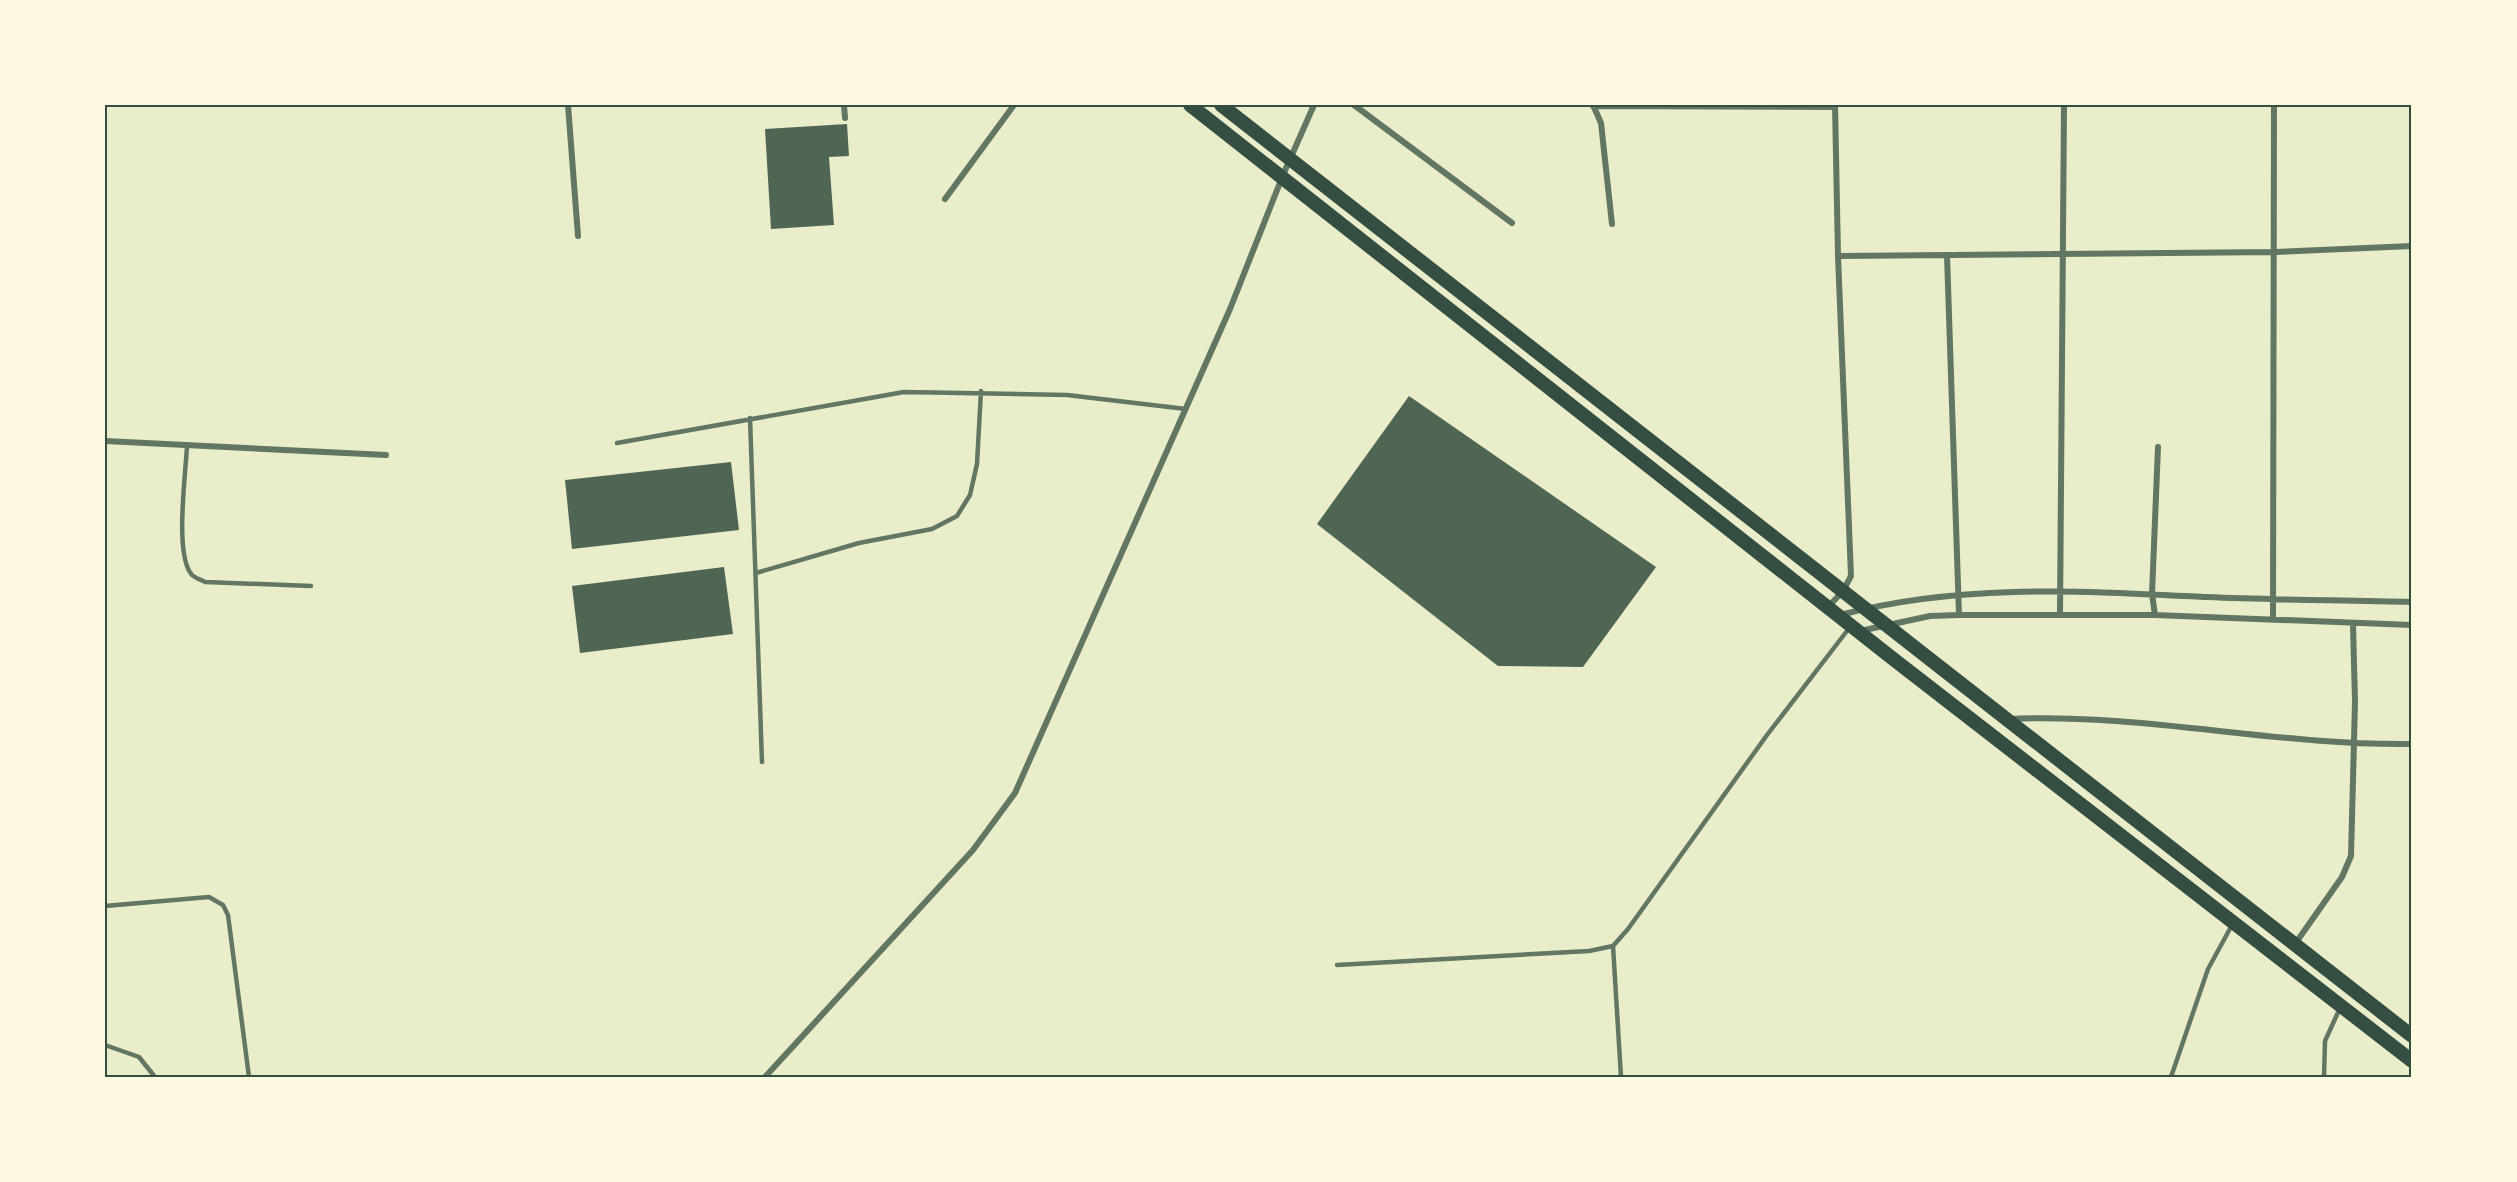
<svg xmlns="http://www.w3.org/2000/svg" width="2517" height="1182" font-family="Inter,sans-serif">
<rect width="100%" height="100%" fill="#e9edc9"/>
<!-- building -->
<path fill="#4f6655" d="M 847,124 L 849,156 L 829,157 L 834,225 L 771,229 L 765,129 Z
M 1409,396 L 1656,567 L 1583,667 L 1498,666 L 1317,524 Z
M 731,462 L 739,530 L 572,549 L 565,480 Z
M 724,567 L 733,634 L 580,653 L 572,586 Z"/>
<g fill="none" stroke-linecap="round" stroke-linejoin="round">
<!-- service -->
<path stroke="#617663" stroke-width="4.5" d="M 750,418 L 762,762
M 617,443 L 904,392 L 1067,395 L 1186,409
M 187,445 C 186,473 174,555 192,575 C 195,578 202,580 205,582 L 311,586
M 756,573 L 859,543 L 932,529 L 957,516 L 970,495 L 977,464 L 981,391
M 105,906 L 209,897 L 223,905 L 228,915 L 249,1077
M 1613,946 L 1621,1077
M 1337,965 L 1589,951 L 1613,946 L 1628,929 L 1767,735 L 1850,627
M 105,1045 L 139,1057 L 155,1077
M 2171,1077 L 2208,969 L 2232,925
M 2324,1077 L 2325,1041 L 2340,1008"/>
<!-- minor -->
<path stroke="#617663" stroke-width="6" d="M 568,105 L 578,236
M 844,105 L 845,118
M 1354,105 L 1512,223
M 1593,105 L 1601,123 L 1612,224
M 1593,106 L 1835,107
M 945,199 L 1014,105
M 1947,255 L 1959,615
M 1838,256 L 2275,252 L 2412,246
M 105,441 L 386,455
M 1828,607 L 1843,591 L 1851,576 L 1838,256 L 1835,105
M 1840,615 C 1959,583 2085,591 2207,597 C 2275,600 2344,600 2412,602
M 2060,615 L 2064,105
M 2155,615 L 2152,594 L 2158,447
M 2273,620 L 2274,105
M 1860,631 L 1930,616 L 1959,615 L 2155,615 L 2412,625
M 2009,719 C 2144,713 2277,746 2412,744
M 2295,944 L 2342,877 L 2351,856 L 2355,702 L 2353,624
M 765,1077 L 973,850 L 1015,793 L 1230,309 L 1283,175 L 1314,105"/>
<!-- primary -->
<path stroke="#344e41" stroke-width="14" d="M 1190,105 L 1892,658 L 2412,1061
M 1221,105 L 2412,1036"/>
</g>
<!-- border -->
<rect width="2517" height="1182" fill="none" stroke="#fefae0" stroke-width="213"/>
<rect x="106" y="106" width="2304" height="970" fill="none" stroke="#344e41" stroke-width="2"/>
</svg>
